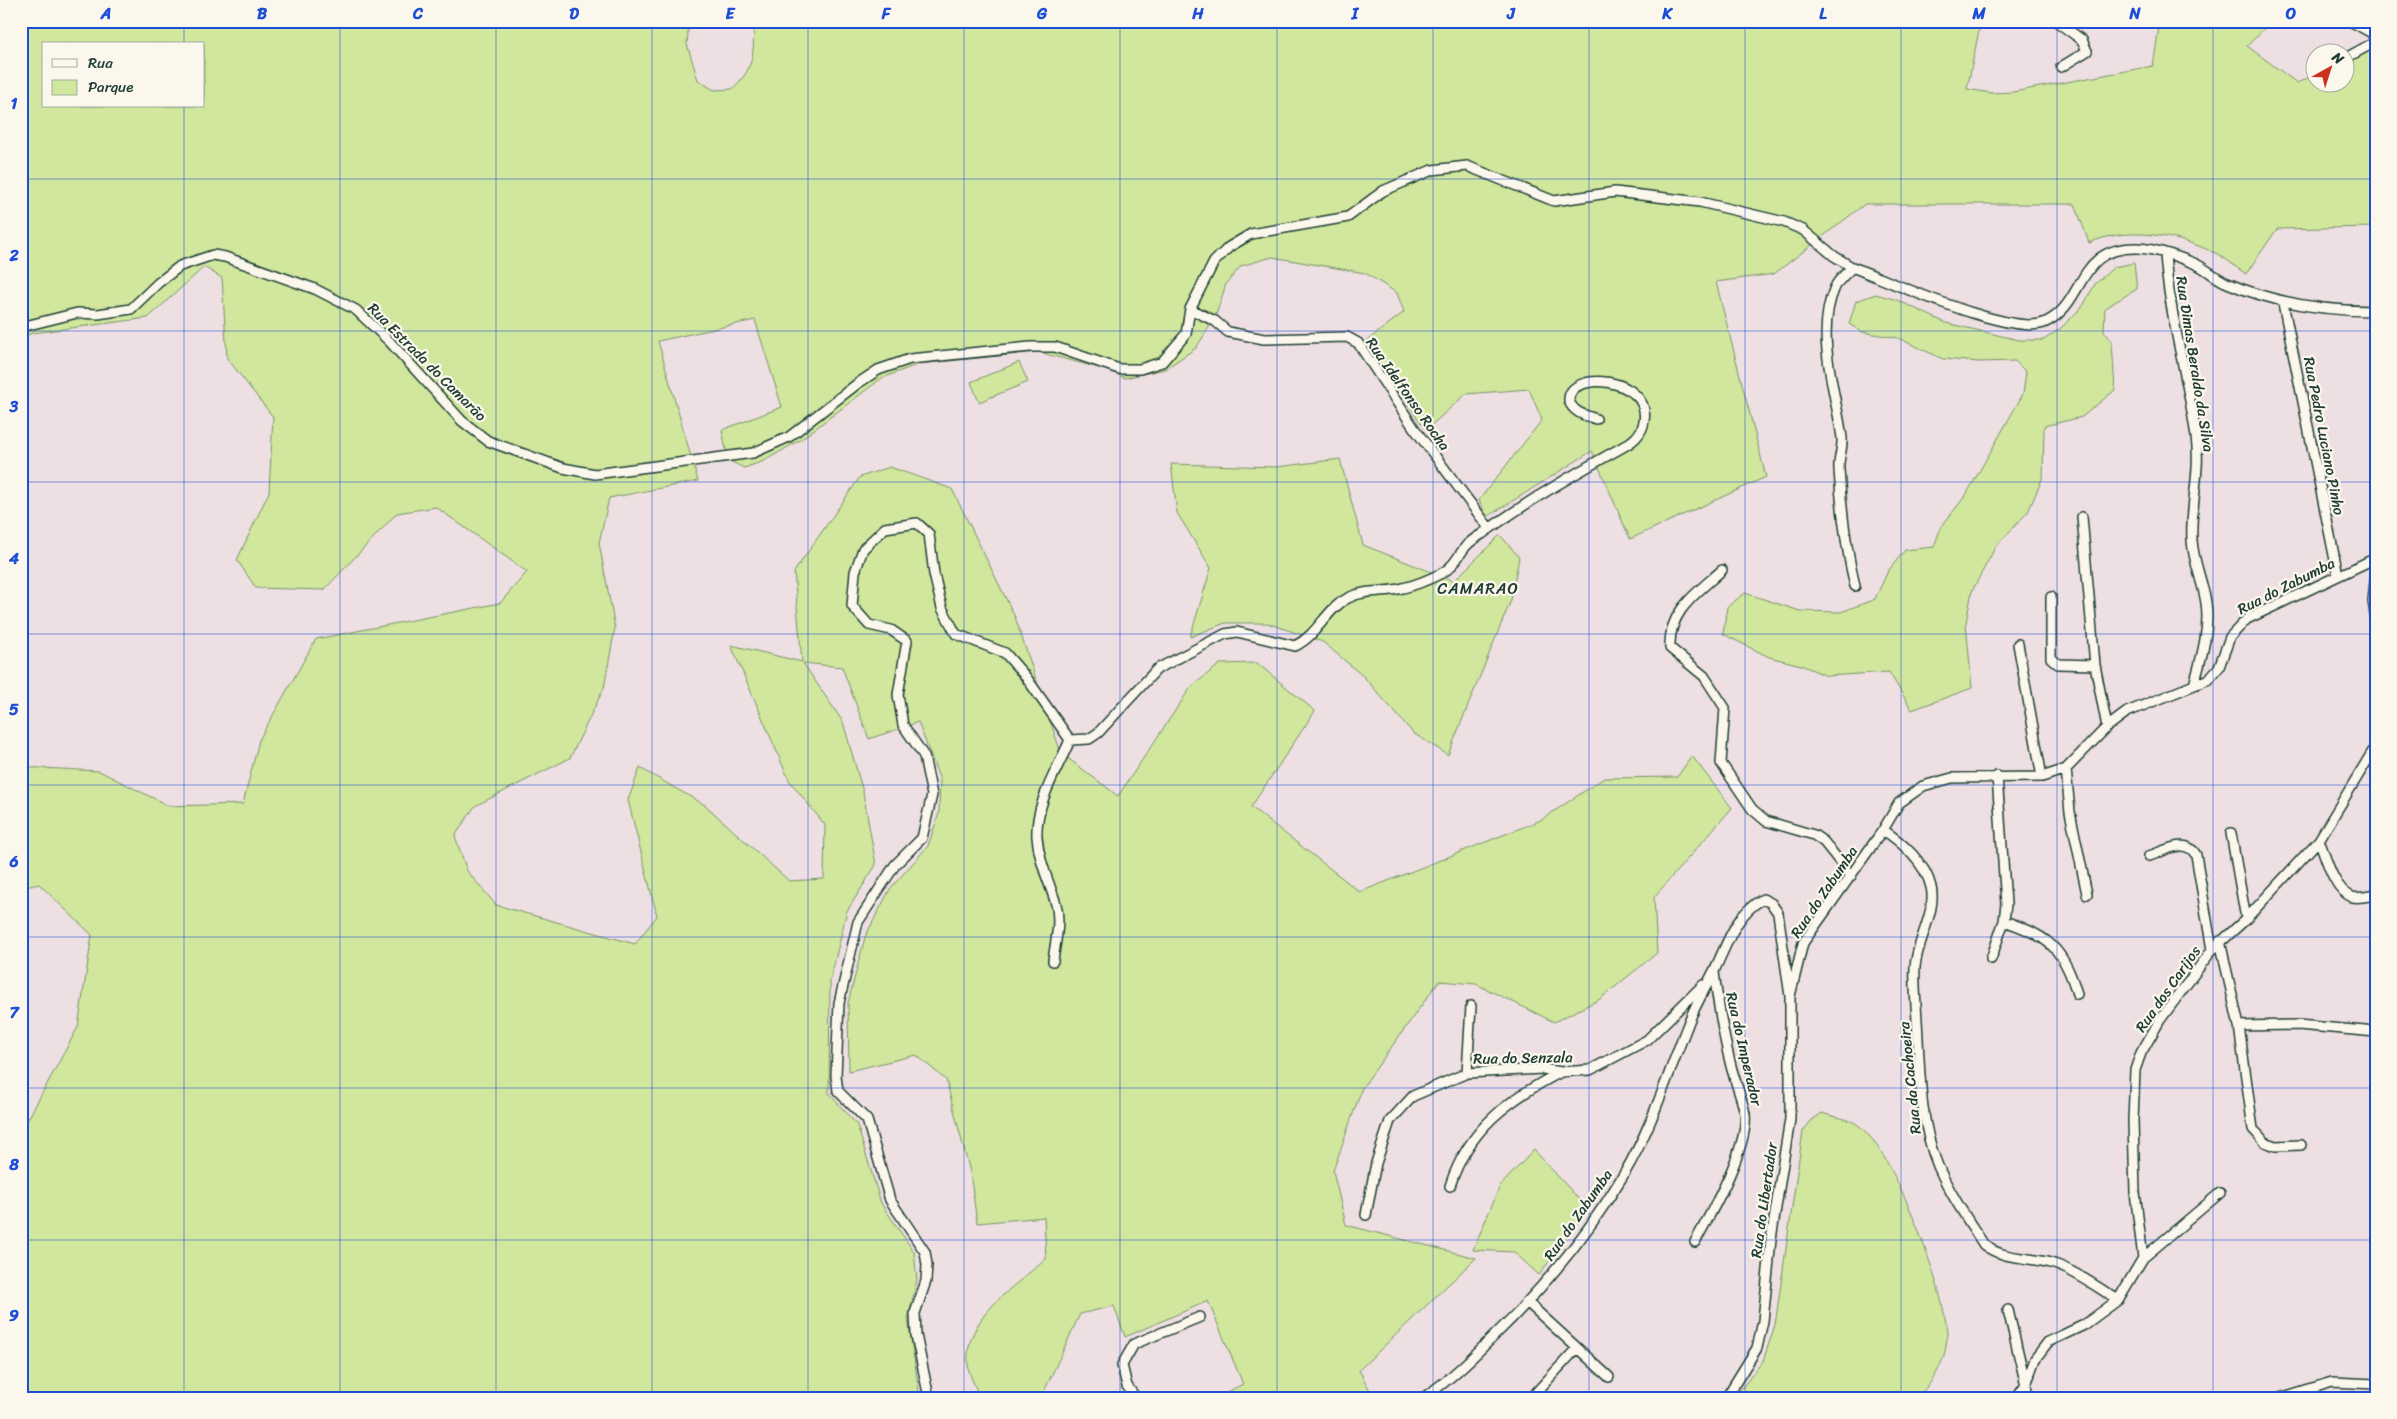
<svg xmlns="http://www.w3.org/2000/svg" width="2397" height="1419" font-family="Sriracha,sans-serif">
<rect width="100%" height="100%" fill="#eedfe2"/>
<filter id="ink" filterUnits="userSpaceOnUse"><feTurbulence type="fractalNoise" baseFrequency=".02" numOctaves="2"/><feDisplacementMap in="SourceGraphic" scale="10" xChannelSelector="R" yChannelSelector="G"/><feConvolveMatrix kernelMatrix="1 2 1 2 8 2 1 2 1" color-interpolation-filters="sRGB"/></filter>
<g filter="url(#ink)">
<!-- green -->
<path fill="#d0e79d" stroke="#789268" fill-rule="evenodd" d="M 21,21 L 689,21 L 687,44 L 698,80 L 714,90 L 732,89 C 756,68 753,51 754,21 L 1981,21 L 1967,89 L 1991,93 L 2013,92 L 2153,66 L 2160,21 L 2271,21 L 2247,46 L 2297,83 L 2314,75 L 2314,82 L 2344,82 L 2345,61 L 2376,46 L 2376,227 L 2277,229 L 2246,274 C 2235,267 2225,257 2213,252 C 2176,235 2127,226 2089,243 L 2075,204 L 1865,204 L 1774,274 L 1716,282 L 1766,477 L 1630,539 L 1592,451 L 1487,517 L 1479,500 L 1542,420 L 1529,389 L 1466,394 L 1426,430 L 1364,343 L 1404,312 L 1397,293 L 1365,273 L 1272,257 L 1241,266 L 1226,284 L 1215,318 L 1196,348 L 1165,369 L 1125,378 L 1107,370 L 1038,352 L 919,364 L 882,378 L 800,440 L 764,461 L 744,468 L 728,460 L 722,430 L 782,407 L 755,320 L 658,341 L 698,481 L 609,498 L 599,543 L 615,628 L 604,688 L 570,758 L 475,806 L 455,836 L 467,871 L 496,905 L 635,944 L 657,916 L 628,800 L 640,768 L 705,805 L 789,881 L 824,879 L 825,825 L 789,780 L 731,645 L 802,662 L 794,572 L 860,477 L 890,467 L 952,489 L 1015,617 L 1061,753 L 1118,796 L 1191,687 L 1220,664 L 1257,663 L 1315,711 L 1251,807 L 1360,892 L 1541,820 L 1604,778 L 1677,777 L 1692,756 L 1732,808 L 1654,897 L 1657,953 L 1600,999 L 1554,1022 L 1476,984 L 1439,981 L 1362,1088 L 1333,1171 L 1346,1225 L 1476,1258 L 1359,1370 L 1374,1398 L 1216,1398 L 1243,1384 L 1208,1301 L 1125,1337 L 1114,1306 L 1080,1314 L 1041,1398 L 980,1398 C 976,1388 969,1375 968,1365 C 963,1318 1015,1286 1046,1259 L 1044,1217 L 977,1223 L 970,1172 L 946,1080 L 916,1055 L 849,1071 L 848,1003 L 865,937 L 890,889 L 928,846 L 939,813 L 940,780 L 918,722 L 869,739 L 842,667 L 803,663 L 843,722 L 863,792 L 876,865 L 847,911 L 830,981 L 829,1093 L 857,1125 L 881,1203 L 914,1252 L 917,1280 L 908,1319 L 919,1391 L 914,1398 L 21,1398 L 21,1132 L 78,1027 L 92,935 L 39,884 L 21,888 L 21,767 L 99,771 L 169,806 L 243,804 L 259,740 L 316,639 L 500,603 L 527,572 L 436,507 L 397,513 L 324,590 L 256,588 L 237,560 L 269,492 L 273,417 L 227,358 L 222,278 L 204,267 L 148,318 L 32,333 L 21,338 ZM 44,44 L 204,44 L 204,106 L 44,106 Z
M 2134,263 L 2137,289 L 2105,308 L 2104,331 L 2112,341 L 2115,390 L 2082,417 L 2044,426 L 2043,477 L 2028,512 L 1996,546 L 1972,591 L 1966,623 L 1972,688 L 1912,710 L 1889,672 L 1827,676 L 1801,665 L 1769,657 L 1723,634 L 1727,607 L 1745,593 L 1800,611 L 1841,612 L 1875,599 L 1888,571 L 1905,550 L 1934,547 L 1941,527 L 1966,495 L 2023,394 L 2026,372 L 2015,361 L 1979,362 L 1943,359 L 1898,338 L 1862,332 L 1849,324 L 1856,301 L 1876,294 L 1897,300 L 1946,323 L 2019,340 L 2044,340 L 2061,328 L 2083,306 L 2095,284 L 2114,267 Z
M 1019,362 L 1028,382 L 979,402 L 971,382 Z
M 1340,459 L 1363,545 L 1454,581 L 1500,535 L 1519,557 L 1511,600 L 1448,755 L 1413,733 L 1364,677 L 1323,642 L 1267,623 L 1225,623 L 1190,637 L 1211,568 L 1177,513 L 1171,464 L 1277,467 Z
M 1822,1113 C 1832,1117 1849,1118 1858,1125 C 1894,1150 1944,1288 1947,1332 C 1948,1356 1935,1383 1915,1398 L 1704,1398 L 1741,1389 L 1763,1361 L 1775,1325 L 1803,1131 L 1812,1120 Z
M 1534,1150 L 1588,1209 L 1539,1275 L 1514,1252 L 1473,1250 L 1500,1186 Z"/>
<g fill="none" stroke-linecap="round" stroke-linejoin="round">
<defs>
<path id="minor" d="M 2056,21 L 2082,40 L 2087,51 L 2061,67
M 2344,59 L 2375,42 L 2372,33 L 2350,21
M 2165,254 C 2169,316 2188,376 2196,437 C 2201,472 2190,506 2192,540 C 2193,561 2203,582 2206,603 C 2210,630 2201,659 2194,685
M 1852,267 C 1847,273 1838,280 1835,287 C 1814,334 1836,391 1842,438 C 1843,448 1838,459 1839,469 C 1841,508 1846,548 1855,586
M 2283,303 L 2338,575
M 1190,309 L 1215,321 L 1228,332 L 1264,339 L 1347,337 L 1358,343 L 1414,428 L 1489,528
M 21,327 L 77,313 L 98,314 L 131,309 L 158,283 L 180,266 L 213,255 L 225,257 L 315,289 L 356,310 L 389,341 L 462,421 L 488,441 L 563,468 L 595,474 L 753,453 L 789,437 L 857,384 L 878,370 L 910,359 L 1030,347 L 1055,347 L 1119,369 L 1140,369 L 1162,362 L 1186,334 L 1190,309 L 1214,262 L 1229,247 L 1251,234 L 1348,217 L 1383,191 L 1432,170 L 1467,166 L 1554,201 L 1615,192 L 1700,202 L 1784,222 L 1803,230 L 1834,256 L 1852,267 C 1890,281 2013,338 2046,322 C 2087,302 2075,246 2138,248 C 2156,249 2179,257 2196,264 C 2206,269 2215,277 2225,282 C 2273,303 2323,311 2376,311
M 2082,517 L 2095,665 L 2107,727
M 1722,570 C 1697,593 1668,611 1670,648 L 1704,676 L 1725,708 L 1721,763 L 1752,809 L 1766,821 L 1814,835 L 1824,842 L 1851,876
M 2376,571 L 2373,601 L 2376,622
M 2051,597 L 2051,658 L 2058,664 L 2095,665
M 2018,644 L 2042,777
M 2066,769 L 2070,812 L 2087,894
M 1883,830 C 1902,842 1926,864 1931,887 C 1937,911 1917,940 1915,967 C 1914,985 1916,1003 1917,1020 C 1920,1068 1919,1121 1938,1166 C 1950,1194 1968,1220 1984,1245 C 2005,1261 2033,1256 2057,1265 C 2079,1273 2098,1288 2118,1300
M 2231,833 L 2246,919
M 2319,840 C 2326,857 2333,889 2352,897 C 2360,899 2368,896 2376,895
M 2149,856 C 2165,851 2186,837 2196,855 L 2212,950
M 2004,921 C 2047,935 2064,948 2077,994
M 2220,941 L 2239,1026 L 2253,1129 L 2265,1142 L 2276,1146 L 2301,1145
M 1991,959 L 2004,921 L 2006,904 L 1997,776
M 1053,961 C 1055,943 1061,922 1056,904 C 1049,881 1039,862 1037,837 C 1035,804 1057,770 1070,740
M 2239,1026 L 2298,1025 L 2376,1032
M 1467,1073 L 1471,1006
M 1450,1186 C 1468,1129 1509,1099 1561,1072
M 1366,1215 L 1376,1163 L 1390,1121 L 1413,1096 L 1467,1073 L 1543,1069 L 1561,1072 L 1590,1070 L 1647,1040 L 1703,985
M 1695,1242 C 1711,1213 1749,1147 1745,1114 C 1742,1098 1735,1082 1731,1066 C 1723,1035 1718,1003 1714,972
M 2143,1258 L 2220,1193
M 1528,1303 L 1609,1377
M 2008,1310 L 2029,1398
M 929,1398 L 916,1335 L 915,1313 L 926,1281 L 927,1265 L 925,1252 L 890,1200 L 867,1120 L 838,1091 L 836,1076 L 839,1003 L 858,922 L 895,865 L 922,838 L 932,795 L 924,756 L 903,725 L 898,695 L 907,641 L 891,630 L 869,625 L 852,606 L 855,572 L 863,549 L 885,528 L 917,523 L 929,534 L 934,574 L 942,608 L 956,634 L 1005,653 L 1026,677 L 1070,740 L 1089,739 L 1098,733 L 1157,669 L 1225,634 L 1237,632 L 1295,646 C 1318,635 1326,609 1348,598 C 1365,589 1385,593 1403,588 C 1416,585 1430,579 1442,573 C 1455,566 1458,555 1467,545 C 1471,541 1477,537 1482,534 C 1526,502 1574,474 1621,448 C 1632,442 1642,435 1644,421 C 1652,377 1567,369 1569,401 C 1574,413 1584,415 1596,419
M 1136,1398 L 1127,1386 L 1122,1365 L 1134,1344 L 1200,1317
M 1423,1398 C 1450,1380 1474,1356 1497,1333 C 1546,1285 1589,1233 1624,1174 C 1652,1127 1668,1074 1688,1024 C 1695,1005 1706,987 1715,969 C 1727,944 1736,913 1763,899 L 1771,903 L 1778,913 L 1790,996 L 1803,943 L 1883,830 L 1899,803 L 1923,786 L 1952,778 L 2042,777 L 2066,769 L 2107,727 L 2127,712 L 2209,679 L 2219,667 L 2230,637 L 2247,619 L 2376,558
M 1531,1398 L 1577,1348
M 1726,1398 L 1757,1348 L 1763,1321 L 1771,1239 L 1790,1119 L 1790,996
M 2016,1398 L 2026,1384 L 2035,1359 L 2048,1342 L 2084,1325 L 2118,1300 L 2143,1258 L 2135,1192 L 2133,1121 L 2135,1070 L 2141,1053 L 2160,1020 L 2212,950 L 2246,919 L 2319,840 L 2376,746
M 2280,1398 L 2332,1382 L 2376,1384"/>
</defs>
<!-- minor casing -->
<use href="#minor" stroke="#1f3d34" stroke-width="12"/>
<!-- minor -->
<use href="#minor" stroke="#fbf7ec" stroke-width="9"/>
</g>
</g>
<!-- grid -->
<path fill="none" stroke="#1d4ed8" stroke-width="1" stroke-opacity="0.55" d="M 184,21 L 184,44M 340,21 L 340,1398M 496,21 L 496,1398M 652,21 L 652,1398M 808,21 L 808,1398M 964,21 L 964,1398M 1120,21 L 1120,1398M 1277,21 L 1277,1398M 1433,21 L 1433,1398M 1589,21 L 1589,1398M 1745,21 L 1745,1398M 1901,21 L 1901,1398M 2057,21 L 2057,1398M 2213,21 L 2213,1398M 184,106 L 184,1398M 21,179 L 2376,179M 21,331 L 2376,331M 21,482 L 2376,482M 21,634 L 2376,634M 21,785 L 2376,785M 21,937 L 2376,937M 21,1088 L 2376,1088M 21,1240 L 2376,1240"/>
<g text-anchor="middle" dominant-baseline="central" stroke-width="4.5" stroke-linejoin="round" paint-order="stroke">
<!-- street labels -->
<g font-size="15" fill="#1f3d34" stroke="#fbf7ec">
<text transform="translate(427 362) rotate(45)">Rua Estrada do Camarão</text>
<text transform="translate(2195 364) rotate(81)">Rua Dimas Beraldo da Silva</text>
<text transform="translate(1408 394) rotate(55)">Rua Idelfonso Rocha</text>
<text transform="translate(2324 436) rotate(79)">Rua Pedro Luciano Pinho</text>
<text transform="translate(2286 586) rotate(-27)">Rua do Zabumba</text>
<text transform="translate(1824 892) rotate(-56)">Rua do Zabumba</text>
<text transform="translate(2168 989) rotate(-55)">Rua dos Carijos</text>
<text transform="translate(1744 1049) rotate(77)">Rua do Imperador</text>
<text transform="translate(1523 1058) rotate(-1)">Rua do Senzala</text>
<text transform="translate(1910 1078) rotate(-96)">Rua da Cachoeira</text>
<text transform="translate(1764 1200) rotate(-82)">Rua do Libertador</text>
<text transform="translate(1578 1215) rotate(-55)">Rua do Zabumba</text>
</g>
<!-- neighbourhood labels -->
<g font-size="16" letter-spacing="1" fill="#1f3d34" stroke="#fbf7ec">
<text x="1478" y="588">CAMARAO</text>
</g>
</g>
<!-- margin -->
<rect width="2397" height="1419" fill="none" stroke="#fbf7ec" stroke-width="55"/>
<!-- legend -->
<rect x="42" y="42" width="162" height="65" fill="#fbf7ec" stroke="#a3ada2"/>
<rect x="52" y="59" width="25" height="8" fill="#fbf7ec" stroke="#a3ada2"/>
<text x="88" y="68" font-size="15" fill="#1f3d34">Rua</text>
<rect x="52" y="80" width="25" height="15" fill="#d0e79d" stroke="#a3ada2"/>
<text x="88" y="92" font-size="15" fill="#1f3d34">Parque</text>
<!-- north arrow -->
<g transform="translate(2330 68) rotate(39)"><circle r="24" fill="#fbf7ec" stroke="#a3ada2"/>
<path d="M0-4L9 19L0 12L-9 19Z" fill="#c8321e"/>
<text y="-8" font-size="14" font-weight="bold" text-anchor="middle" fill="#1f3d34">N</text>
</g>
<rect x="28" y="28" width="2342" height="1364" fill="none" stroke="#1d4ed8" stroke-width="2"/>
<g font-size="16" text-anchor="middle" font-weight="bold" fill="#1d4ed8">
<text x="106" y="19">A</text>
<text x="262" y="19">B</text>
<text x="418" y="19">C</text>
<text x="574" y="19">D</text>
<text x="730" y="19">E</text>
<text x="886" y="19">F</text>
<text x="1042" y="19">G</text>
<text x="1198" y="19">H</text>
<text x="1355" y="19">I</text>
<text x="1511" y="19">J</text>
<text x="1667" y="19">K</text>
<text x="1823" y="19">L</text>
<text x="1979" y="19">M</text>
<text x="2135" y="19">N</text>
<text x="2291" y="19">O</text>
<text x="14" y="109">1</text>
<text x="14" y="261">2</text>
<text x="14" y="412">3</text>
<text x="14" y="564">4</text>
<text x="14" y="715">5</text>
<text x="14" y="867">6</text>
<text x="14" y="1018">7</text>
<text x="14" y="1170">8</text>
<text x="14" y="1321">9</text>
</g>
</svg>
